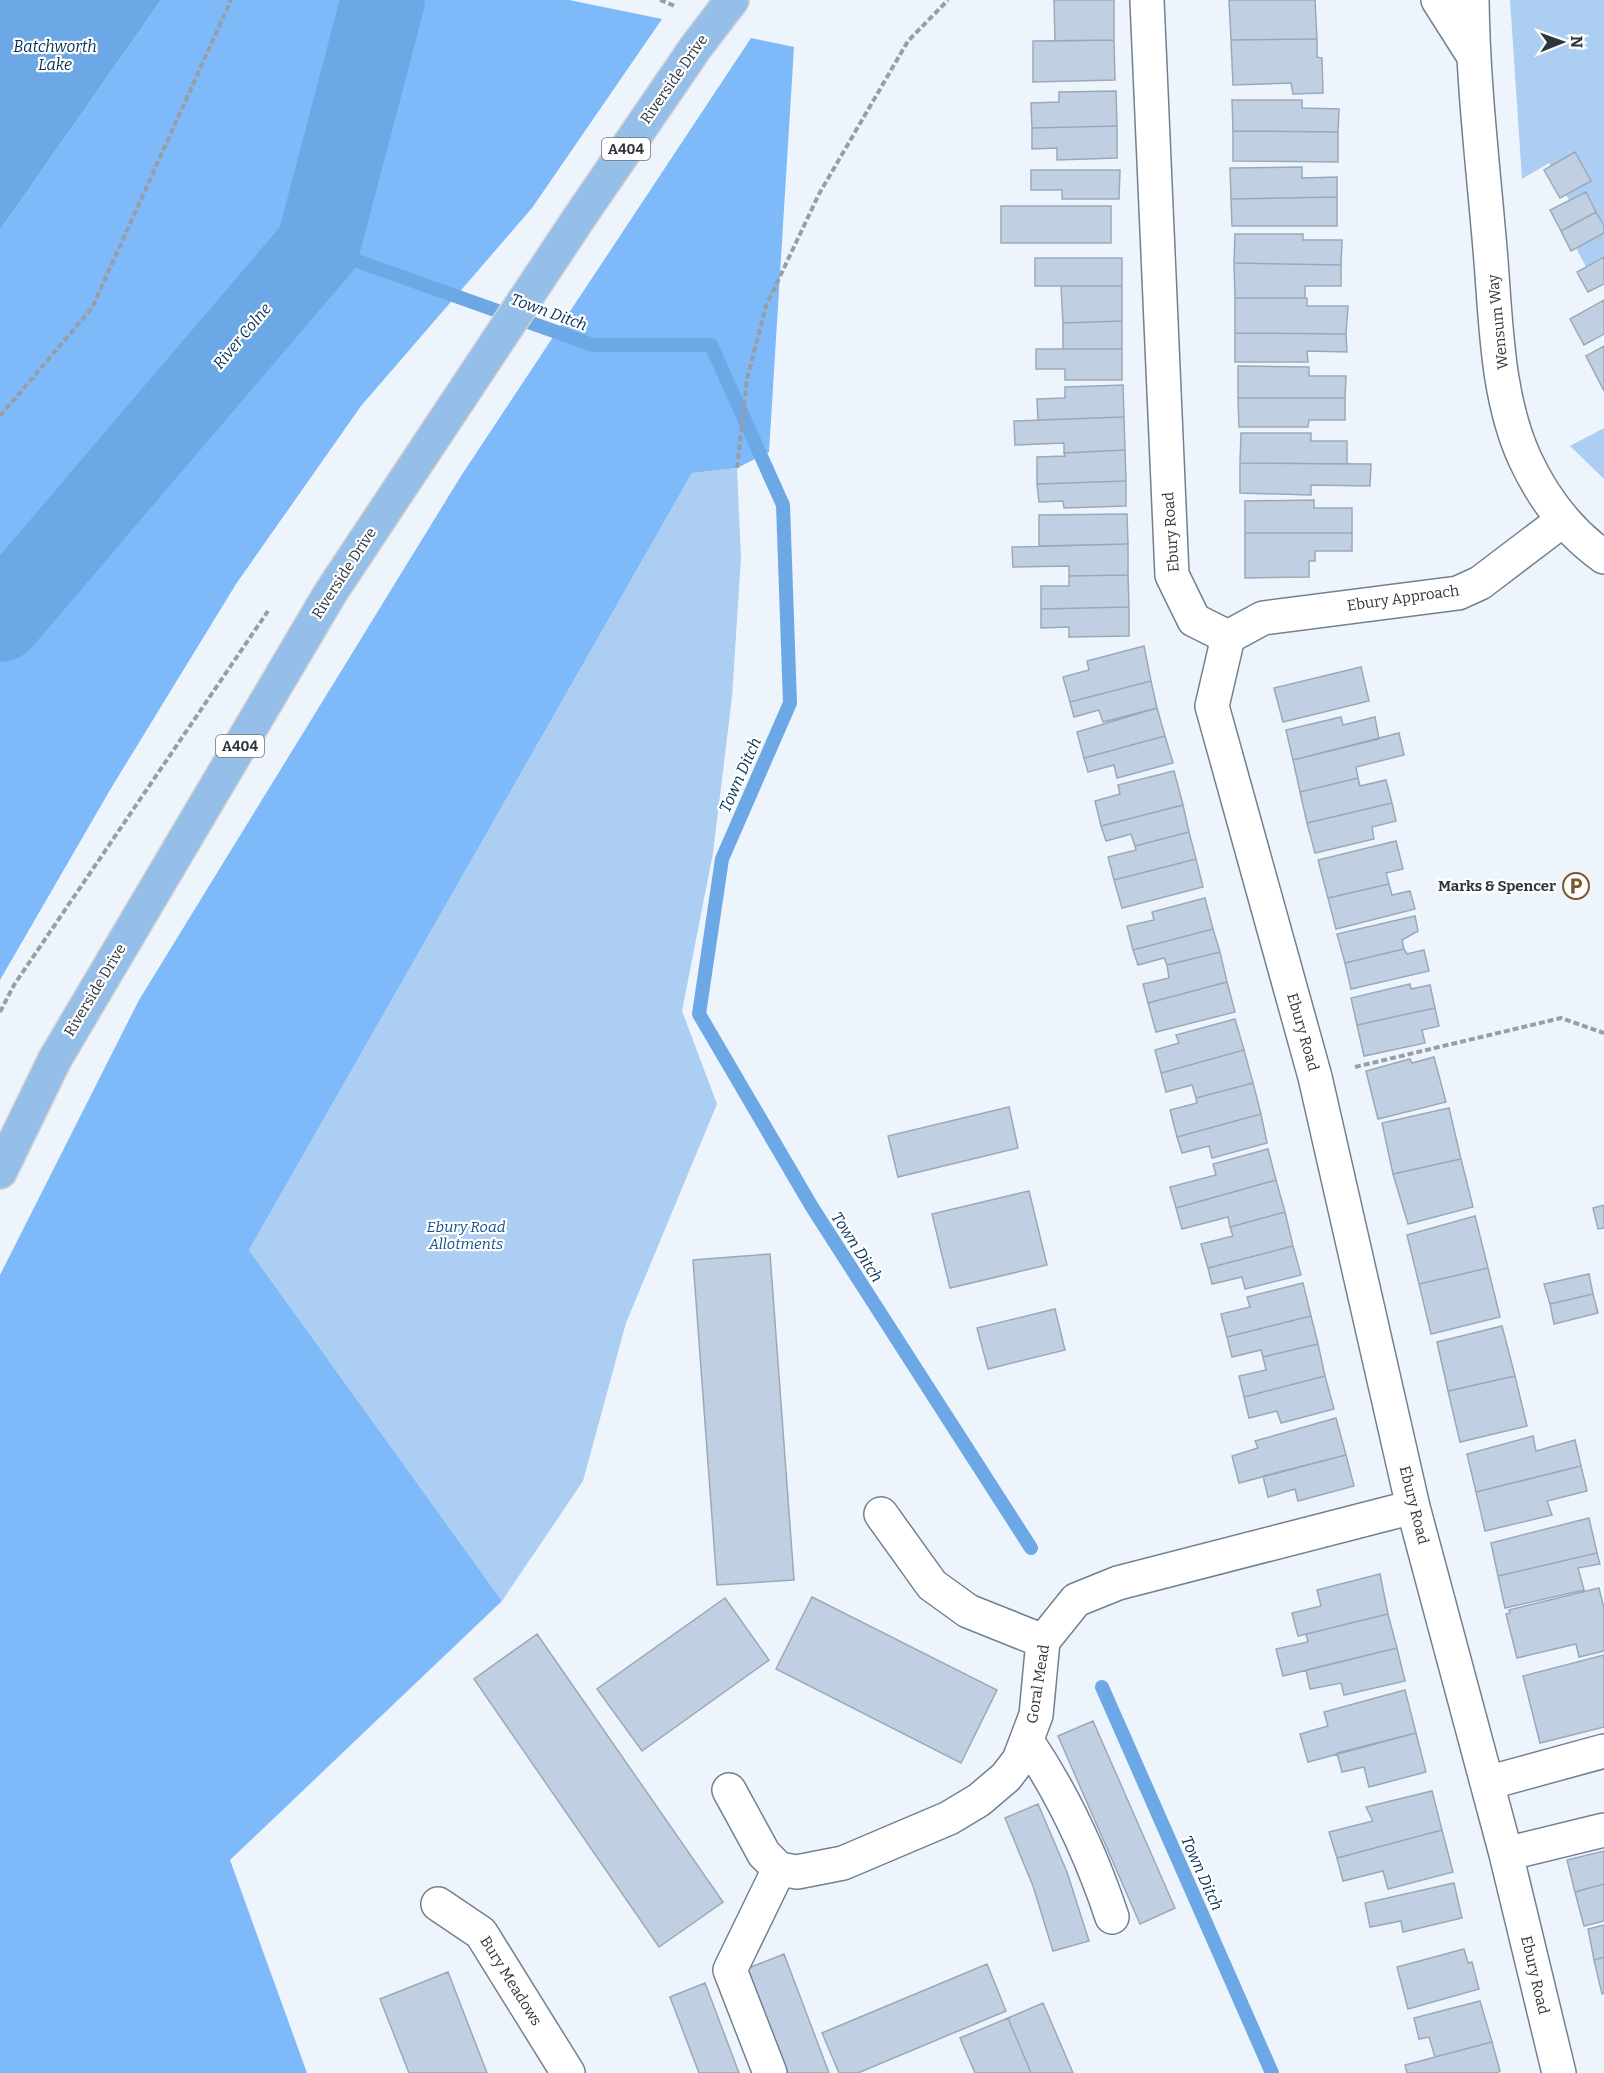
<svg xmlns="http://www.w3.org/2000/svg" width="1604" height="2073" font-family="Bitter,serif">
<rect width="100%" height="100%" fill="#eef4fc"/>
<!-- green -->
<path fill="#accef2" d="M 1510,0 L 1604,0 L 1604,226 L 1586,192 L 1569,200 L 1566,195 L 1591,181 L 1575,153 L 1551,166 L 1549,163 L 1522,179 Z
M 1604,233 L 1604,257 L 1586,267 L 1576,248 Z
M 1604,428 L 1604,479 L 1570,446 Z
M 737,468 L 741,558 L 732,697 L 713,853 L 682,1011 L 717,1104 L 626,1323 L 583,1481 L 502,1601 L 249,1250 L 692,473 Z"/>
<!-- forest -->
<path fill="#7eb9f9" d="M 161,0 L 569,0 L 662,19 L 532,208 L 361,406 L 236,584 L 110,790 L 0,980 L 0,230 Z
M 751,38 L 794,47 L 769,452 L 737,468 L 692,473 L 249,1250 L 502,1601 L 230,1860 L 307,2073 L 0,2073 L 0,1275 L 139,1000 L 461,476 Z"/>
<!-- water -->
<path fill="#6da8e6" d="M 0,0 L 161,0 L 0,230 Z"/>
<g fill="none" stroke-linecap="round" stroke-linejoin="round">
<!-- stream -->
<path stroke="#6da8e6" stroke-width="14" d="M 318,247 L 593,345 L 711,345 L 783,505 L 790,703 L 722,859 L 699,1014 L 812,1207 L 1031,1548
M 1102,1687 L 1272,2073"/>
<!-- river -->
<path stroke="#6da8e6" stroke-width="84" d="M 0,620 L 318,247 L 383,0"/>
</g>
<!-- building -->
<path fill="#c0d0e2" stroke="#9aa9ba" stroke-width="1.5" d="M 1054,0 L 1114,0 L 1114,40 L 1055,41 Z
M 1229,0 L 1315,0 L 1317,39 L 1231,40 Z
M 1317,39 L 1317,57 L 1322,58 L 1323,93 L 1293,94 L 1291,83 L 1233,85 L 1231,40 Z
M 1114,40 L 1115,80 L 1033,82 L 1033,41 Z
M 1116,91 L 1117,126 L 1032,128 L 1031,103 L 1059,102 L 1059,92 Z
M 1232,100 L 1302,100 L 1302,108 L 1339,109 L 1338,132 L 1233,131 Z
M 1117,126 L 1117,158 L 1057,160 L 1057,148 L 1032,149 L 1032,128 Z
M 1233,131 L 1338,132 L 1338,162 L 1233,161 Z
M 1575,152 L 1591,181 L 1560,198 L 1544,170 Z
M 1302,167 L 1302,178 L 1337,177 L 1337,197 L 1231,199 L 1230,168 Z
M 1031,170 L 1120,170 L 1119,199 L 1062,199 L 1062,190 L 1031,190 Z
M 1586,192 L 1596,212 L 1561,231 L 1550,210 Z
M 1337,197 L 1337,226 L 1232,226 L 1231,199 Z
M 1001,206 L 1111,206 L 1111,243 L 1001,243 Z
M 1596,212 L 1604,226 L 1604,233 L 1571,251 L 1561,231 Z
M 1235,234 L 1303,234 L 1303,240 L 1342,240 L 1341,265 L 1234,263 Z
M 1604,257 L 1604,284 L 1588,292 L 1577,272 Z
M 1035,258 L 1122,258 L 1122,286 L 1035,286 Z
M 1234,263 L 1341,265 L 1341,286 L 1305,286 L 1305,298 L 1235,298 Z
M 1061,286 L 1122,286 L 1122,321 L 1063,323 Z
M 1235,298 L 1307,298 L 1307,306 L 1348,306 L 1346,334 L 1235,333 Z
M 1604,300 L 1604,334 L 1584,345 L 1570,319 Z
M 1122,321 L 1122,349 L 1063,349 L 1063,323 Z
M 1235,333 L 1346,334 L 1347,352 L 1307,351 L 1308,362 L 1235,362 Z
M 1604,346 L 1604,391 L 1586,356 Z
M 1036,349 L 1122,349 L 1122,380 L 1065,380 L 1065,369 L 1036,369 Z
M 1238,366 L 1309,367 L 1309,376 L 1346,376 L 1345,398 L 1238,398 Z
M 1123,385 L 1124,417 L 1038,420 L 1037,399 L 1065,398 L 1065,387 Z
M 1238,398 L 1345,398 L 1345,420 L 1309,420 L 1308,427 L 1239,427 Z
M 1124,417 L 1125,450 L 1064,453 L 1064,443 L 1015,445 L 1014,421 Z
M 1241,433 L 1311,433 L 1311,441 L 1347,441 L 1347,464 L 1240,463 Z
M 1125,450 L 1126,481 L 1037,484 L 1037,457 L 1065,456 L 1064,453 Z
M 1240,463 L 1371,464 L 1370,486 L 1311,485 L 1311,495 L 1240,493 Z
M 1126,481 L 1126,506 L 1064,508 L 1063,501 L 1039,502 L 1037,484 Z
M 1314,500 L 1314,508 L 1352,508 L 1352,533 L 1245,533 L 1245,501 Z
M 1127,514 L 1128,544 L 1039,546 L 1039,515 Z
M 1245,533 L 1352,533 L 1352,551 L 1315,551 L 1315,561 L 1309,561 L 1309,577 L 1245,578 Z
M 1128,544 L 1128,575 L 1069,576 L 1069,566 L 1013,567 L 1012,547 Z
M 1128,575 L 1129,607 L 1041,609 L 1041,586 L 1069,586 L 1069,576 Z
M 1129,607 L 1129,636 L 1069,637 L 1069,627 L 1041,628 L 1041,609 Z
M 1144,646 L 1151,681 L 1070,702 L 1063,677 L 1089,670 L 1087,661 Z
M 1361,667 L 1369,701 L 1283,722 L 1274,688 Z
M 1151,681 L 1157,708 L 1103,722 L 1099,710 L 1074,717 L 1070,702 Z
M 1157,708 L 1165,736 L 1084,758 L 1077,732 Z
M 1341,717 L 1343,725 L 1375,717 L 1379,739 L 1293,760 L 1286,730 Z
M 1399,733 L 1404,755 L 1356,767 L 1358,778 L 1300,792 L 1293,760 Z
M 1165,736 L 1173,763 L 1117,778 L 1114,765 L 1088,772 L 1084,758 Z
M 1174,771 L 1183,805 L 1101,826 L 1095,801 L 1120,794 L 1118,785 Z
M 1358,778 L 1360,786 L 1386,780 L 1392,803 L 1307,823 L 1300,792 Z
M 1392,803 L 1396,821 L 1372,827 L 1374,839 L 1315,853 L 1307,823 Z
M 1183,805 L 1189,832 L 1135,846 L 1131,834 L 1106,841 L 1101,826 Z
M 1189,832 L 1196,859 L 1114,880 L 1108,857 L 1136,850 L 1135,846 Z
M 1396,841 L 1403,869 L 1386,873 L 1389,884 L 1328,898 L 1318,860 Z
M 1196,859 L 1203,887 L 1122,908 L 1114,880 Z
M 1389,884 L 1392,895 L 1410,891 L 1415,909 L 1336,929 L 1328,898 Z
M 1205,898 L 1213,929 L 1133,950 L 1127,926 L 1154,920 L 1152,912 Z
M 1415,916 L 1418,931 L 1402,940 L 1404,949 L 1345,963 L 1337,934 Z
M 1213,929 L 1220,952 L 1167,965 L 1164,958 L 1138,965 L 1133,950 Z
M 1404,949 L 1407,954 L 1424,950 L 1429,971 L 1351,989 L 1345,963 Z
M 1220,952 L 1227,982 L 1148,1003 L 1143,984 L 1169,978 L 1167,965 Z
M 1227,982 L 1235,1012 L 1156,1032 L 1148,1003 Z
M 1410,984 L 1411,989 L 1430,985 L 1435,1008 L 1357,1025 L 1351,998 Z
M 1435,1008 L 1439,1026 L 1422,1030 L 1425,1043 L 1364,1056 L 1357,1025 Z
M 1235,1019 L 1244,1050 L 1161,1073 L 1155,1050 L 1179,1043 L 1176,1035 Z
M 1244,1050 L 1253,1083 L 1196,1098 L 1192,1085 L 1166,1092 L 1161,1073 Z
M 1434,1057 L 1446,1102 L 1378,1119 L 1366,1071 L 1410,1059 L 1412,1063 Z
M 1253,1083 L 1261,1114 L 1177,1137 L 1170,1110 L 1197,1103 L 1196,1098 Z
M 1009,1107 L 1018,1148 L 898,1177 L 888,1136 Z
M 1449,1108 L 1461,1159 L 1393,1174 L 1382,1123 Z
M 1261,1114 L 1267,1143 L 1212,1158 L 1209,1146 L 1182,1153 L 1177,1137 Z
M 1268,1149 L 1276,1180 L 1176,1208 L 1170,1187 L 1216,1175 L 1213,1164 Z
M 1461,1159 L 1473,1207 L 1408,1224 L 1393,1174 Z
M 1276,1180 L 1285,1212 L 1230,1227 L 1228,1217 L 1182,1229 L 1176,1208 Z
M 1029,1191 L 1047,1265 L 950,1288 L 932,1214 Z
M 1604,1205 L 1604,1228 L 1598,1229 L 1593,1208 Z
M 1285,1212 L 1293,1246 L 1208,1268 L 1201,1244 L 1233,1236 L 1230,1227 Z
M 1475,1216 L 1488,1268 L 1419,1284 L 1407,1235 Z
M 1293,1246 L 1301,1275 L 1245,1289 L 1242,1277 L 1212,1284 L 1208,1268 Z
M 770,1254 L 794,1580 L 717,1585 L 693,1260 Z
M 1488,1268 L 1500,1317 L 1431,1334 L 1419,1284 Z
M 1589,1274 L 1593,1294 L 1550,1304 L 1544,1284 Z
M 1303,1283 L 1311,1316 L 1227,1337 L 1221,1314 L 1250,1307 L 1247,1297 Z
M 1593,1294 L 1598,1313 L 1554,1324 L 1550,1304 Z
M 1055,1309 L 1065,1350 L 988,1369 L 977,1328 Z
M 1311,1316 L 1318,1344 L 1263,1357 L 1261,1350 L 1232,1357 L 1227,1337 Z
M 1502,1326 L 1515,1376 L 1448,1391 L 1437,1342 Z
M 1318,1344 L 1325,1376 L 1244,1397 L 1239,1376 L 1266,1370 L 1263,1357 Z
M 1325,1376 L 1334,1409 L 1281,1423 L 1277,1411 L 1249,1418 L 1244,1397 Z
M 1515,1376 L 1527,1426 L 1460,1442 L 1448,1391 Z
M 1336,1418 L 1346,1455 L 1239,1483 L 1232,1456 L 1258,1448 L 1255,1441 Z
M 1533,1436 L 1536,1451 L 1575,1440 L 1581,1466 L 1476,1492 L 1467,1454 Z
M 1346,1455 L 1354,1486 L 1298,1501 L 1295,1489 L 1268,1497 L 1263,1476 Z
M 1581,1466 L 1587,1491 L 1547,1501 L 1552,1515 L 1485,1531 L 1476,1492 Z
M 1589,1518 L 1597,1553 L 1498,1576 L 1491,1543 Z
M 1597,1553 L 1600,1564 L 1578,1568 L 1584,1590 L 1505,1608 L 1498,1576 Z
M 1380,1574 L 1388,1614 L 1298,1636 L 1292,1613 L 1321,1606 L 1317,1590 Z
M 1599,1588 L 1604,1608 L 1604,1651 L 1579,1657 L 1576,1644 L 1517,1658 L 1506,1614 L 1510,1613 L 1509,1610 Z
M 812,1597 L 997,1690 L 961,1763 L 776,1669 Z
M 725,1598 L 769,1660 L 642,1751 L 597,1689 Z
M 1388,1614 L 1397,1648 L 1283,1676 L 1276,1649 L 1308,1642 L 1306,1634 Z
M 537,1634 L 723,1902 L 659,1947 L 474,1679 Z
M 1397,1648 L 1405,1681 L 1344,1695 L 1341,1683 L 1310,1689 L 1306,1670 Z
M 1604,1655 L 1604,1727 L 1540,1743 L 1523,1676 Z
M 1405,1690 L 1416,1733 L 1308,1762 L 1300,1734 L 1328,1726 L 1324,1712 Z
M 1093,1721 L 1175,1908 L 1140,1924 L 1058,1736 Z
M 1416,1733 L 1426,1772 L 1369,1787 L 1364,1767 L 1342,1772 L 1337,1753 Z
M 1432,1791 L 1442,1830 L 1337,1858 L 1329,1832 L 1373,1821 L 1366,1807 Z
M 1038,1804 L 1067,1872 L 1089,1941 L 1053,1951 L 1033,1886 L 1005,1818 Z
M 1442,1830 L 1453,1872 L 1388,1889 L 1383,1871 L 1343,1881 L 1337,1858 Z
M 1604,1851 L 1604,1884 L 1575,1892 L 1567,1860 Z
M 1454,1883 L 1462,1918 L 1403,1932 L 1401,1921 L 1370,1927 L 1365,1903 Z
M 1604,1884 L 1604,1921 L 1584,1926 L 1575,1892 Z
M 1604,1925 L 1604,1957 L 1594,1960 L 1588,1929 Z
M 1464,1949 L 1468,1963 L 1472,1962 L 1479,1989 L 1408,2009 L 1397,1967 Z
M 784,1954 L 829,2073 L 786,2073 L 746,1969 Z
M 1604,1957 L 1604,1993 L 1602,1994 L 1594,1960 Z
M 987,1964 L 1006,2011 L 858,2073 L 839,2073 L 822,2033 Z
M 448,1972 L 487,2073 L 409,2073 L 380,1999 Z
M 705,1983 L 739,2073 L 699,2073 L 670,1997 Z
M 1480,2001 L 1492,2042 L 1435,2057 L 1429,2037 L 1419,2039 L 1414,2018 Z
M 1043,2003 L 1073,2073 L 1031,2073 L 1008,2018 Z
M 1008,2018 L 1031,2073 L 975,2073 L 960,2038 Z
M 1492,2042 L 1500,2071 L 1497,2073 L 1407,2073 L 1405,2065 Z"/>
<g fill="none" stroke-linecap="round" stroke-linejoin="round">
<defs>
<path id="minor" d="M 1147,0 L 1172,575 L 1194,620 L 1228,637 L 1212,706 L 1315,1077 L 1413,1507 L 1506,1854 L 1559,2073
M 1438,0 L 1473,55
M 1472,0 C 1473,83 1483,166 1490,249 C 1496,318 1496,396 1525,459 C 1543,498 1569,532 1604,557
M 1228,637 L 1263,618 L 1458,593 L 1480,583 L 1563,520
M 881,1514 L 932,1585 L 968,1611 L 1043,1641
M 1027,1741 C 1064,1796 1091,1854 1112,1917
M 1487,1783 L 1604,1751
M 729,1790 L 764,1854 L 779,1869 L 797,1872 L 843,1863 L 949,1818 L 979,1800 L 1006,1777 L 1019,1760 L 1036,1715 L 1043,1641 L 1076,1600 L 1118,1583 L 1413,1507
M 1506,1854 L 1604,1830
M 438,1904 L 481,1933 L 568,2073
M 770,2073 L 730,1970 L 779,1869"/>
<path id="major" d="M 0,1172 L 55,1059 L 331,592 L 579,218 L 696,47 L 732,0"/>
</defs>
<!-- minor casing -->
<use href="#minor" stroke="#728191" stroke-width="36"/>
<!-- major casing -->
<use href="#major" stroke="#d1d3d4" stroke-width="36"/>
<!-- path -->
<path stroke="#989ea6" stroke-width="4" stroke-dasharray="6 3" stroke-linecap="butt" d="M 660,0 L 675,6
M 0,416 L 92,308 L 231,0
M 737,468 L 747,379 L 766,306 L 819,194 L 908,41 L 948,0
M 0,1012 L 14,985 L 268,611
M 1355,1067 L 1561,1018 L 1604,1033"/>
<!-- minor -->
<use href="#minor" stroke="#fff" stroke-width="33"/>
<!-- major -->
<use href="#major" stroke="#95bee8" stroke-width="33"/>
</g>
<!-- icons -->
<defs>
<symbol id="parking-ring" viewBox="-11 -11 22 22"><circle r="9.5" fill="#fff" stroke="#79582e" stroke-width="1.5"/><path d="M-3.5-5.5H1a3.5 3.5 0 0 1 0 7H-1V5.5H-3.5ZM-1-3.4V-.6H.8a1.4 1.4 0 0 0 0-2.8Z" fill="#79582e"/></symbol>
</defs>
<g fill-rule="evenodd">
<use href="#parking-ring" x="1561" y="871" width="30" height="30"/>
</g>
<g text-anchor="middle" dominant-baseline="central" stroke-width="4.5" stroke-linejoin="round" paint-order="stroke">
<!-- shield labels -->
<g fill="#fff" stroke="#6d7277" stroke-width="1.5">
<rect x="602" y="138" width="48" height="22" rx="4.5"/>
<rect x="216" y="735" width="48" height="22" rx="4.5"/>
</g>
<g font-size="14" font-weight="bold" fill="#2f363d">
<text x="626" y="149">A404</text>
<text x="240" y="746">A404</text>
</g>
<!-- street labels -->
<g font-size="15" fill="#2f363d" stroke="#fff">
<text transform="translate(674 79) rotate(-55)">Riverside Drive</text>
<text transform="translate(1498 322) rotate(-96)">Wensum Way</text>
<text transform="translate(1171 532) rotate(-94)">Ebury Road</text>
<text transform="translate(344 573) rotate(-57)">Riverside Drive</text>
<text transform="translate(1403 598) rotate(-8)">Ebury Approach</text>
<text transform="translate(95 990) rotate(-59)">Riverside Drive</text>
<text transform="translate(1303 1032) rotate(74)">Ebury Road</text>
<text transform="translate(1414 1505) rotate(76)">Ebury Road</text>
<text transform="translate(1038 1684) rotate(-81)">Goral Mead</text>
<text transform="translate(1535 1975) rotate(77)">Ebury Road</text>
<text transform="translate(511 1981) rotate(58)">Bury Meadows</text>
</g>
<!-- poi labels -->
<g font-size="15" font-weight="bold" fill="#2f363d" stroke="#fff" text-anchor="end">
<text x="1556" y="886">Marks &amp; Spencer</text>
</g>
<!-- park labels -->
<g font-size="15" font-style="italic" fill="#12518a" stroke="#fff">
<text x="466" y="1227">Ebury Road<tspan x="466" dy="17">Allotments</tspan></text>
</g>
<!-- water labels -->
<g font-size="16" font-style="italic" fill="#053159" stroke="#fff">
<text x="55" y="46">Batchworth<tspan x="55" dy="18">Lake</tspan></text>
<text transform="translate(549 312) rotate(20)">Town Ditch</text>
<text transform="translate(242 336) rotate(-50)">River Colne</text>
<text transform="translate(740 775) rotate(-66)">Town Ditch</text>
<text transform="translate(857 1247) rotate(57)">Town Ditch</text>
<text transform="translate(1202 1873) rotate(66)">Town Ditch</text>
</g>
</g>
<!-- north arrow -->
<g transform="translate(1562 42) rotate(89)" stroke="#ffffff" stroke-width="4.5" paint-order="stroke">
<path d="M0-4.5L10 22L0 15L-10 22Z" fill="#2f363d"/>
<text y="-9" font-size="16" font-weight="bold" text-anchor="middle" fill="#2f363d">N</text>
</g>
</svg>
